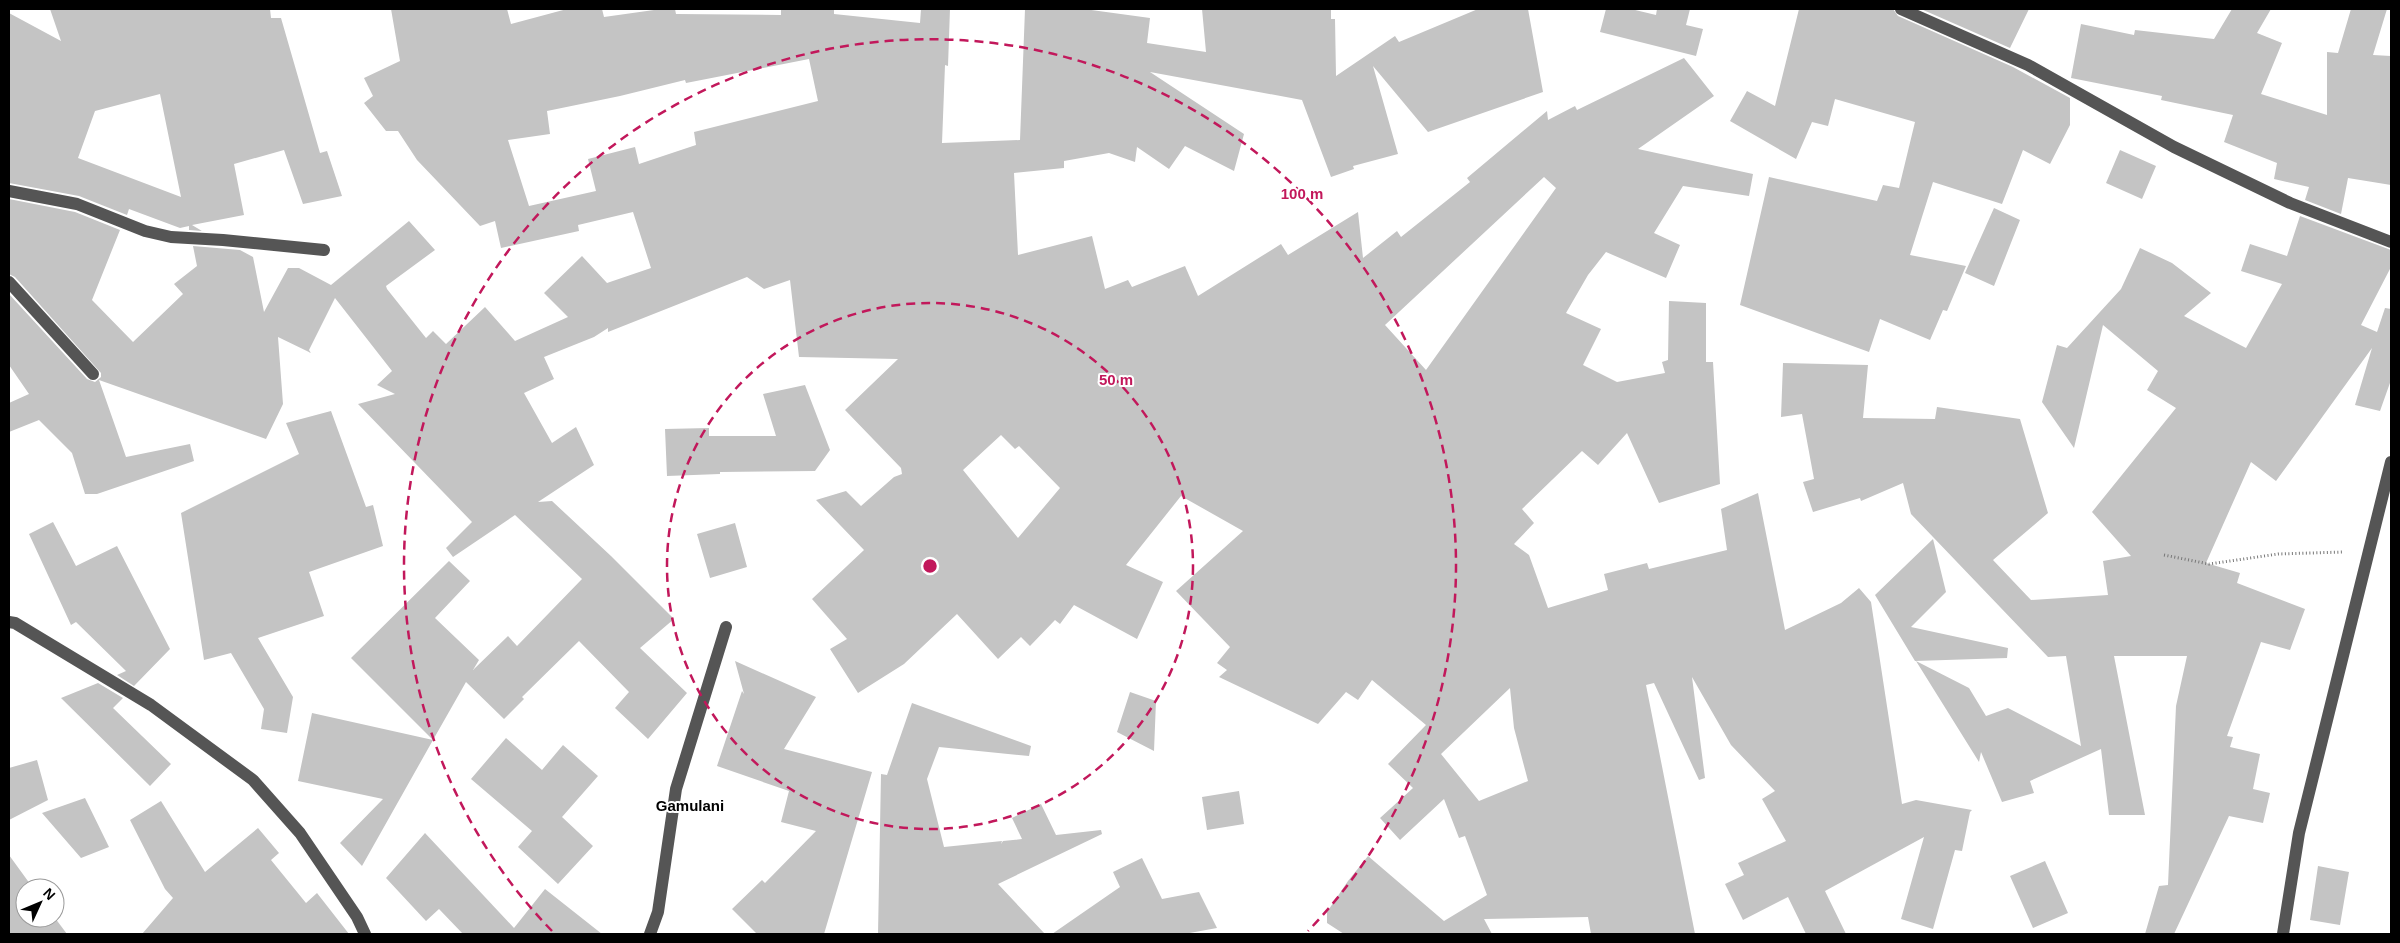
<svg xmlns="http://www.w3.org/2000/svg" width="2400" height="943" font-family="Arial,sans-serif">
<rect width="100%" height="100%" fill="#fff"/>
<!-- building -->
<path fill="#c4c4c4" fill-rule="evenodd" d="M 50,9 L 270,9 L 271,18 L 281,18 L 320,153 L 327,151 L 342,196 L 303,204 L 284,150 L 234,164 L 244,215 L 192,225 L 202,231 L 189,230 L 189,226 L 180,228 L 129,209 L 127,215 L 79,196 L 9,183 L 9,13 L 61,41 ZM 160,94 L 181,197 L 78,158 L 95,111 Z
M 391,9 L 507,9 L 511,24 L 567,9 L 602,9 L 604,17 L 661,9 L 675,9 L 676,14 L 781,15 L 781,9 L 834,9 L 834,14 L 920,23 L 921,9 L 950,9 L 948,66 L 945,65 L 942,143 L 1020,140 L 1025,9 L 1084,9 L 1150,18 L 1147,43 L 1206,52 L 1202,9 L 1331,9 L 1331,19 L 1335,19 L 1336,76 L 1395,36 L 1399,42 L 1478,9 L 1528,9 L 1543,92 L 1428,132 L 1373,66 L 1398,154 L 1353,166 L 1354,169 L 1331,177 L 1302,100 L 1150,72 L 1244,134 L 1234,171 L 1185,146 L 1169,169 L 1137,147 L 1135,162 L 1109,153 L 1064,161 L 1064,168 L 1014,173 L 1018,255 L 1092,236 L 1105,289 L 1128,280 L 1132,287 L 1185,266 L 1198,296 L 1281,244 L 1288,255 L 1358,212 L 1363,258 L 1397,231 L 1401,237 L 1470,182 L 1467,178 L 1547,111 L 1548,120 L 1575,106 L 1577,110 L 1684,58 L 1714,96 L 1638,149 L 1753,174 L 1749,196 L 1683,186 L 1654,233 L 1680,245 L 1666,278 L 1606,252 L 1588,275 L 1566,313 L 1601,329 L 1583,365 L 1617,382 L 1665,373 L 1662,362 L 1668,360 L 1669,301 L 1706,303 L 1706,362 L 1713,362 L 1720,484 L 1659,503 L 1627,433 L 1598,465 L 1582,451 L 1522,509 L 1534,523 L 1514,544 L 1529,555 L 1548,608 L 1608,590 L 1604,574 L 1647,563 L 1649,569 L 1727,550 L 1721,509 L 1758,493 L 1785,630 L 1841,603 L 1859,588 L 1871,602 L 1902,804 L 1916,800 L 1972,810 L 1970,812 L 1962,851 L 1955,850 L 1933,929 L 1901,919 L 1924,837 L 1825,891 L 1846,934 L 1806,934 L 1788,897 L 1743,920 L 1725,884 L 1744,875 L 1738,863 L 1786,841 L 1762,799 L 1775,791 L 1731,745 L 1692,677 L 1705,778 L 1699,780 L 1654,683 L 1646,685 L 1695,934 L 1591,934 L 1588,917 L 1484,919 L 1492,934 L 1344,934 L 1327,923 L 1327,912 L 1348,881 L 1368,856 L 1444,921 L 1487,895 L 1465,836 L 1459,838 L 1444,799 L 1400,840 L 1380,818 L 1413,788 L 1388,764 L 1426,725 L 1372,680 L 1358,700 L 1346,692 L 1318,724 L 1219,677 L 1227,670 L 1217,663 L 1230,647 L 1176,591 L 1243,531 L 1181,496 L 1126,565 L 1163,582 L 1137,639 L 1074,605 L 1060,624 L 1055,620 L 1030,646 L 1021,637 L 998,659 L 957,614 L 904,664 L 858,693 L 830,649 L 847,639 L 812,599 L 864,550 L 816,500 L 846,491 L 861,506 L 894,477 L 902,474 L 901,468 L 845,410 L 898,359 L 799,357 L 790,280 L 764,289 L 747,277 L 608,332 L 608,328 L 594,337 L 544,357 L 554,379 L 524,393 L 552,443 L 576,427 L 594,465 L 538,502 L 552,501 L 611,556 L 674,619 L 640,648 L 687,693 L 648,739 L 615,708 L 629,692 L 579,641 L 522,697 L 524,699 L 504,719 L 466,682 L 433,740 L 351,658 L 449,561 L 470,581 L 435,618 L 479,660 L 473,670 L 508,636 L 517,646 L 582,579 L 515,515 L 453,557 L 446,548 L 472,522 L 358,404 L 395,394 L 377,385 L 392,371 L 335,298 L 309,350 L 311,353 L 278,337 L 283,404 L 266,439 L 99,380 L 126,457 L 190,444 L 194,461 L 97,494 L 85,494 L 72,453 L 39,420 L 9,432 L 9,403 L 29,394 L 9,365 L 9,294 L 87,379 L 95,382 L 101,377 L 101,373 L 15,277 L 9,274 L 9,199 L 75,212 L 120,230 L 92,300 L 133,342 L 183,294 L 174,284 L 197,266 L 193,246 L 240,250 L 253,257 L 264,312 L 288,268 L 299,268 L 331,285 L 409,221 L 435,250 L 386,286 L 387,289 L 426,338 L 433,331 L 446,344 L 485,307 L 515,341 L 568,317 L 544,293 L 582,256 L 607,283 L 651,268 L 633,212 L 578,225 L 579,231 L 501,248 L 495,221 L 480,226 L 417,160 L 398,131 L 386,131 L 364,103 L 373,96 L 364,78 L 400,61 ZM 809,59 L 818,101 L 694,132 L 696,145 L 639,164 L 635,147 L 588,159 L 596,191 L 529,206 L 508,140 L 550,134 L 547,111 L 620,96 L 685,80 L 686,83 ZM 1544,177 L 1556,188 L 1426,370 L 1385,325 ZM 1001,435 L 1015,449 L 1019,446 L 1060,488 L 1018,538 L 963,470 ZM 1510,688 L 1514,728 L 1528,781 L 1479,801 L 1441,754 Z
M 1606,9 L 1631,9 L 1656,15 L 1657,9 L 1690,9 L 1686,25 L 1703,29 L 1696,56 L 1600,32 Z
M 1799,9 L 1893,9 L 1898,16 L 2013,67 L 2070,98 L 2070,125 L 2050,164 L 2023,150 L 2002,204 L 1933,182 L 1910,255 L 1966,266 L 1947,311 L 1943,310 L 1930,340 L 1880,319 L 1869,352 L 1740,305 L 1769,177 L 1877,201 L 1883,185 L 1899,188 L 1915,122 L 1835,99 L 1828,126 L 1812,122 L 1796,159 L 1730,121 L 1747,91 L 1775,106 Z
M 1921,9 L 2029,9 L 2010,48 Z
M 2232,9 L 2271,9 L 2257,33 L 2282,43 L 2261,94 L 2327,115 L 2327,52 L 2338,53 L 2351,9 L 2387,9 L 2373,55 L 2391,56 L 2391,185 L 2348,178 L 2341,214 L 2305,200 L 2309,187 L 2274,179 L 2277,163 L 2224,142 L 2233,115 L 2161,100 L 2162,96 L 2071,78 L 2081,24 L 2134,35 L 2135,30 L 2214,39 Z
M 2120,150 L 2156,166 L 2142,199 L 2106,183 Z
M 1994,208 L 2020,220 L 1994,286 L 1965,273 Z
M 2300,216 L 2391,250 L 2391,267 L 2361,325 L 2377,332 L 2385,308 L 2391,309 L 2391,380 L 2380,411 L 2355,405 L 2372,348 L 2276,481 L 2251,462 L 2206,563 L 2240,573 L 2237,583 L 2305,609 L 2290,650 L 2261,642 L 2227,736 L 2233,737 L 2230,747 L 2260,754 L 2253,789 L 2270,793 L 2263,823 L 2229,816 L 2174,934 L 2145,934 L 2159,886 L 2168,885 L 2176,706 L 2187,656 L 2114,656 L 2145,815 L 2109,815 L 2101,749 L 2030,781 L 2034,793 L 2002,802 L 1981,752 L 1979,762 L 1916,661 L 1969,688 L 1986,716 L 2008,708 L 2081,746 L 2066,656 L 2048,657 L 1911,514 L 1903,483 L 1861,501 L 1860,498 L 1813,512 L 1803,482 L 1814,479 L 1802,414 L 1781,417 L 1783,363 L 1868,365 L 1863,418 L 1935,419 L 1937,407 L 2020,419 L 2048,513 L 1993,560 L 2031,600 L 2108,595 L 2103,561 L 2131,556 L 2092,512 L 2176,408 L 2147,390 L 2158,371 L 2103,325 L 2074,448 L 2042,402 L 2057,345 L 2067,348 L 2121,289 L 2140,248 L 2172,263 L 2211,293 L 2184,316 L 2246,348 L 2282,284 L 2241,271 L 2250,244 L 2287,256 Z
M 805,385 L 830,450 L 815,471 L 720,472 L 720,474 L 667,476 L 665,429 L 709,428 L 709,436 L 776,436 L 763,394 Z
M 331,411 L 366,507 L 373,505 L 383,546 L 309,572 L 324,616 L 258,638 L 293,697 L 287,733 L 261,729 L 264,709 L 231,653 L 204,660 L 181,513 L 299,454 L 286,423 Z
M 53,522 L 76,566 L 117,546 L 170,649 L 134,686 L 117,675 L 126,671 L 76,622 L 71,625 L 29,534 Z
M 735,523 L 747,567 L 710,578 L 697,534 Z
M 1933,539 L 1946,592 L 1911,627 L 2008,648 L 2007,658 L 1915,661 L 1875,595 Z
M 735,661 L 816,697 L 784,749 L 872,772 L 824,934 L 757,934 L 732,909 L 762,880 L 765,883 L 816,831 L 781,822 L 789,791 L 717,766 L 742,691 L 744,694 Z
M 98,683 L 123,698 L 113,708 L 171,764 L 150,786 L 61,698 Z
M 1130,692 L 1156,701 L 1154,751 L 1117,732 Z
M 912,703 L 1031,746 L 1029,756 L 939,747 L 927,779 L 944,847 L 1002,841 L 1001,844 L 1003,841 L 1022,839 L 1012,818 L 1041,804 L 1056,835 L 1101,830 L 1102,834 L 998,884 L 1045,934 L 878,934 L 881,774 L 887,775 Z
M 312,713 L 433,740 L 362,866 L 340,843 L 383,799 L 298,781 Z
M 506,738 L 542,770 L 563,745 L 598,776 L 562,817 L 593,846 L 558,884 L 518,847 L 532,831 L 471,779 Z
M 37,760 L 48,800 L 9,820 L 9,768 Z
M 1239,791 L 1244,824 L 1207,830 L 1202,797 Z
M 85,798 L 109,847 L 81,858 L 42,813 Z
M 161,801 L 205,872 L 258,828 L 279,853 L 271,860 L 306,903 L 317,893 L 349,934 L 142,934 L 173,898 L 165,889 L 130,820 Z
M 425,833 L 514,928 L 545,889 L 602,934 L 463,934 L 439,909 L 426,921 L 386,878 Z
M 9,855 L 33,888 L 25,888 L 25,918 L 55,918 L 67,934 L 9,934 Z
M 1142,858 L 1162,899 L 1199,892 L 1217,928 L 1184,934 L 1052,934 L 1120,887 L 1113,872 Z
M 2045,861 L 2068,913 L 2033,928 L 2010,876 Z
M 2318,866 L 2349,872 L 2340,925 L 2310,920 Z"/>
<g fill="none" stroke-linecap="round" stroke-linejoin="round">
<!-- path -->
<path stroke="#777" stroke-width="3" stroke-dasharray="1 2.5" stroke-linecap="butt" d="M 2164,555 L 2209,564 L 2278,554 L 2343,552"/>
<!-- minor -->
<path stroke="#555" stroke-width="12" d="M 1901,9 L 2028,65 L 2174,147 L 2290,203 L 2391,242
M 9,191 L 77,204 L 145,231 L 171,237 L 223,240 L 324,250
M 9,282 L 93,374
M 9,622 L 15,623 L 151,705 L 253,780 L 300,833 L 357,917 L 365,934
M 650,934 L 658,912 L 676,789 L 726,627
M 2283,934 L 2299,833 L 2391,462"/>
</g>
<!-- distance rings -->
<g fill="none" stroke="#c2185b" stroke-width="2.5" stroke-dasharray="9 6">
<circle cx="930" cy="566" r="263"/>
<path d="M552 931A526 526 0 1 1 1308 931"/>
</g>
<g text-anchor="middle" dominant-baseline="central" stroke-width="4" stroke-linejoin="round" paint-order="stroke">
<!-- quarter labels -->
<g font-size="15" font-weight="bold" fill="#000" stroke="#fff">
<text x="690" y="805">Gamulani</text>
</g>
</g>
<circle cx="930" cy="566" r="8" fill="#c2185b" stroke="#fff" stroke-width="2.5"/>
<g font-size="15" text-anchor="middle" font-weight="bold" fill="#c2185b" stroke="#fff" stroke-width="4" stroke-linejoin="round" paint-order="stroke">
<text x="1302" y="199">100 m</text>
<text x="1116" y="385">50 m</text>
</g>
<!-- border -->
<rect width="2400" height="943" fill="none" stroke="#000000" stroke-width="20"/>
<!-- north arrow -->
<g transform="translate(40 903) rotate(46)"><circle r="24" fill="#ffffff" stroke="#999999"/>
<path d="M0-4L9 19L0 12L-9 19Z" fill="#000000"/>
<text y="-8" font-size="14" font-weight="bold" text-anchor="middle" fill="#000000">N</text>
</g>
</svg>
